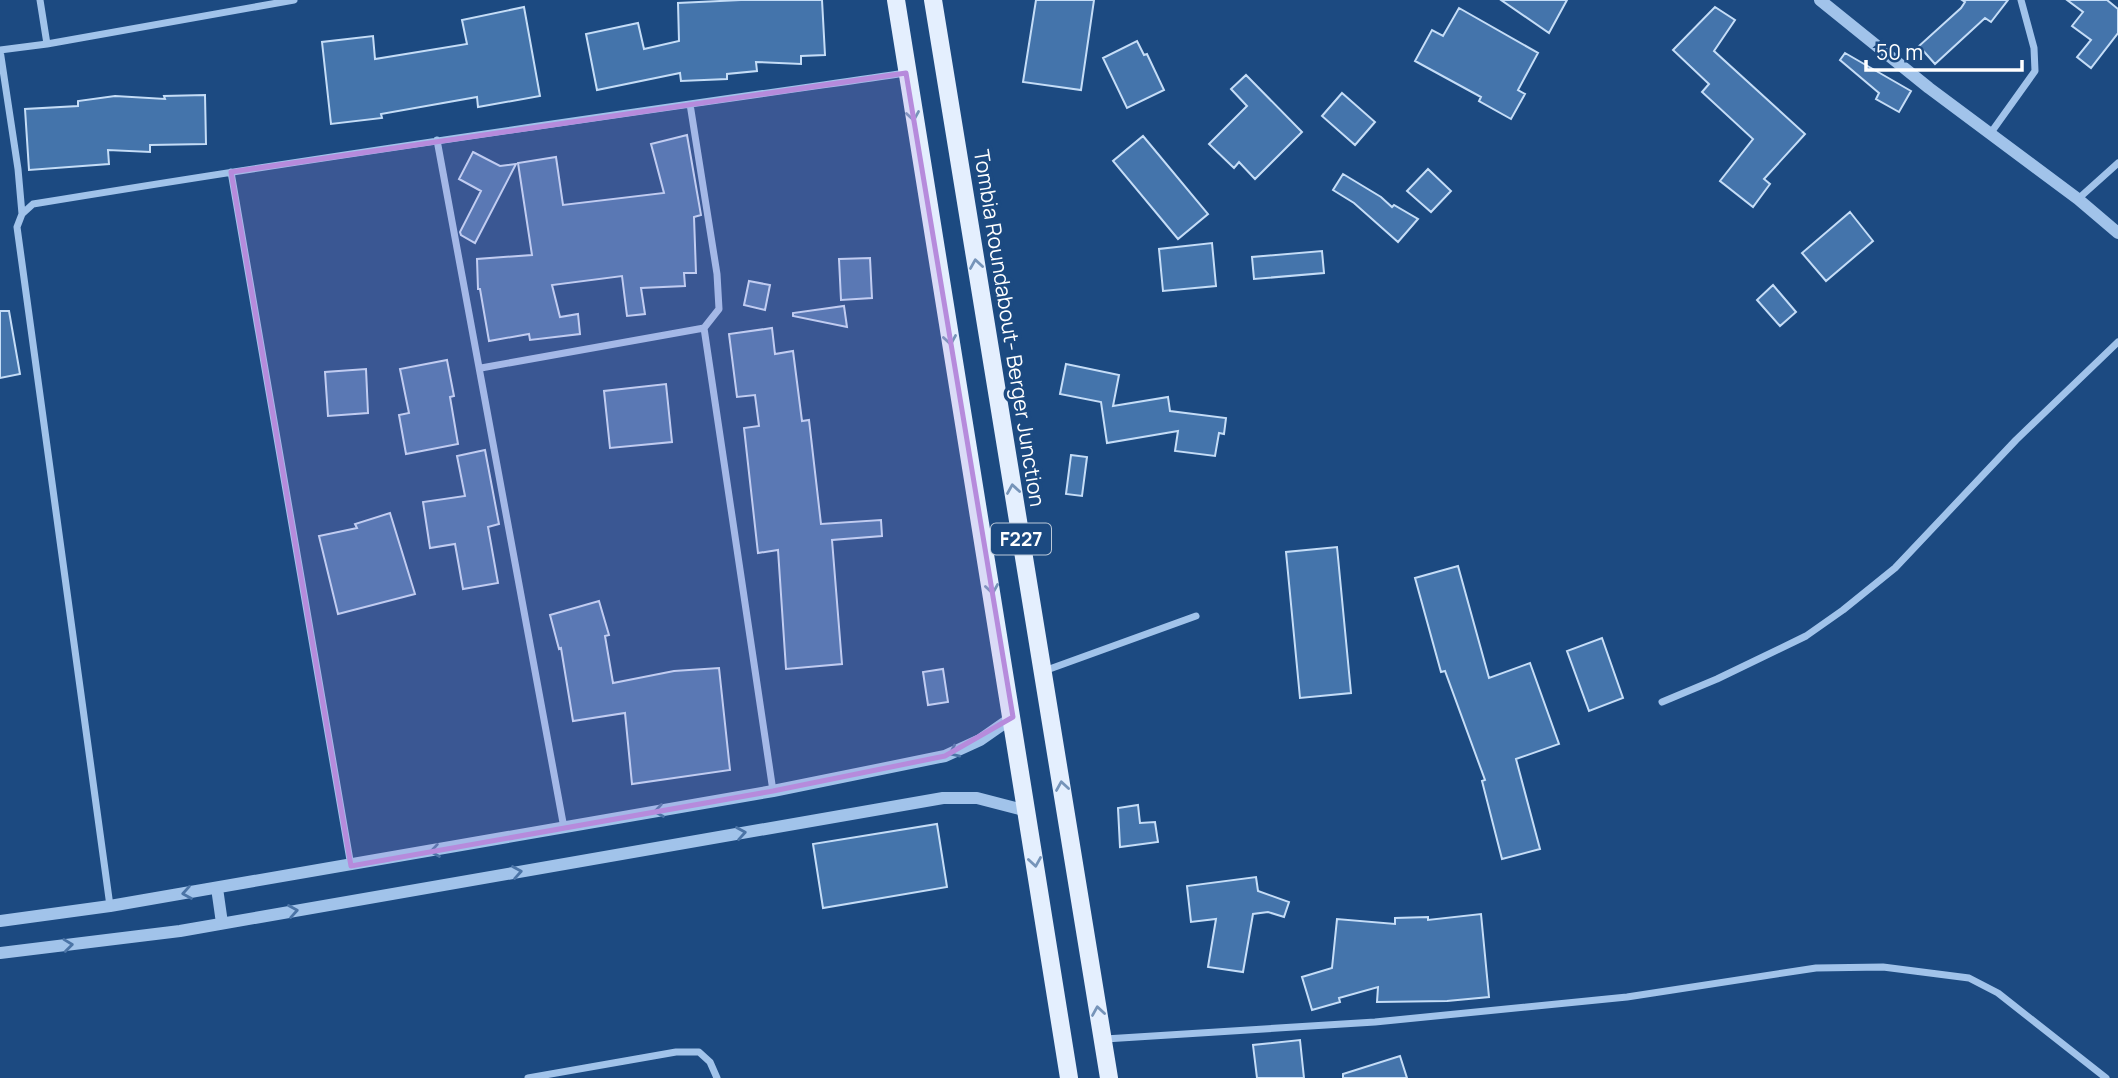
<svg xmlns="http://www.w3.org/2000/svg" width="2118" height="1078" font-family="Manrope,sans-serif">
<rect width="100%" height="100%" fill="#1c4a81"/>
<!-- building -->
<path fill="#4474ab" stroke="#c5ddf7" stroke-width="2" d="M 741,0 L 822,0 L 825,55 L 801,56 L 801,64 L 756,62 L 757,71 L 727,74 L 727,79 L 681,81 L 680,73 L 597,90 L 586,34 L 638,23 L 644,49 L 679,41 L 678,3 Z
M 1036,0 L 1094,0 L 1081,90 L 1023,82 Z
M 1501,0 L 1567,0 L 1549,33 Z
M 1962,0 L 2008,0 L 1991,22 L 1985,18 L 1935,64 L 1919,46 L 1961,8 L 1965,2 Z
M 2067,0 L 2107,0 L 2118,9 L 2118,33 L 2091,68 L 2077,57 L 2091,40 L 2072,26 L 2083,12 Z
M 524,7 L 540,96 L 478,107 L 477,97 L 381,114 L 382,118 L 331,124 L 322,42 L 373,36 L 375,59 L 467,44 L 462,20 Z
M 1715,7 L 1735,20 L 1714,51 L 1805,134 L 1764,179 L 1770,184 L 1753,207 L 1720,181 L 1753,139 L 1702,92 L 1709,84 L 1673,50 Z
M 1459,8 L 1538,53 L 1518,90 L 1525,94 L 1511,119 L 1479,101 L 1481,97 L 1415,61 L 1432,30 L 1443,36 Z
M 1137,41 L 1144,55 L 1147,54 L 1164,90 L 1127,108 L 1103,58 Z
M 1845,53 L 1911,91 L 1899,112 L 1876,99 L 1879,93 L 1840,60 Z
M 1246,75 L 1302,132 L 1255,179 L 1239,162 L 1234,168 L 1209,144 L 1247,106 L 1231,89 Z
M 1342,93 L 1375,122 L 1355,145 L 1322,116 Z
M 205,95 L 206,144 L 150,145 L 150,152 L 108,150 L 109,164 L 29,170 L 25,109 L 78,106 L 78,101 L 115,96 L 165,99 L 164,96 Z
M 687,135 L 701,215 L 694,217 L 696,273 L 684,273 L 685,286 L 641,288 L 645,314 L 627,316 L 622,276 L 552,285 L 560,317 L 578,314 L 580,334 L 530,340 L 529,334 L 489,341 L 480,289 L 478,289 L 477,259 L 532,255 L 518,163 L 556,157 L 563,205 L 664,193 L 651,144 Z
M 1143,136 L 1208,214 L 1178,239 L 1113,161 Z
M 473,152 L 500,166 L 516,164 L 475,243 L 461,235 L 460,232 L 481,191 L 459,179 Z
M 1428,169 L 1451,191 L 1431,212 L 1407,191 Z
M 1343,174 L 1381,197 L 1392,207 L 1394,205 L 1418,219 L 1398,242 L 1354,203 L 1333,190 Z
M 1850,212 L 1873,241 L 1826,281 L 1802,253 Z
M 1212,243 L 1216,286 L 1163,291 L 1159,249 Z
M 1322,251 L 1324,273 L 1254,279 L 1252,257 Z
M 870,258 L 872,298 L 841,300 L 839,259 Z
M 749,281 L 770,285 L 765,310 L 744,305 Z
M 1773,285 L 1796,312 L 1780,326 L 1757,300 Z
M 844,306 L 847,327 L 793,316 L 793,313 Z
M 0,311 L 9,311 L 20,374 L 0,378 Z
M 772,328 L 775,354 L 793,351 L 802,421 L 809,420 L 821,524 L 881,520 L 882,536 L 832,540 L 842,664 L 786,669 L 778,550 L 758,553 L 744,428 L 759,426 L 755,395 L 737,397 L 729,334 Z
M 447,360 L 454,396 L 450,397 L 458,444 L 406,454 L 399,415 L 409,413 L 400,369 Z
M 1066,364 L 1119,375 L 1113,406 L 1168,397 L 1170,411 L 1226,418 L 1224,434 L 1219,433 L 1215,456 L 1175,451 L 1178,431 L 1107,443 L 1101,402 L 1060,394 Z
M 366,369 L 368,413 L 328,416 L 325,372 Z
M 666,384 L 672,442 L 610,448 L 604,391 Z
M 485,450 L 499,524 L 488,527 L 498,583 L 463,589 L 455,544 L 430,548 L 423,502 L 465,496 L 457,456 Z
M 1071,455 L 1087,457 L 1082,496 L 1066,494 Z
M 390,513 L 415,594 L 338,614 L 319,536 L 357,528 L 355,524 Z
M 1337,547 L 1351,693 L 1300,698 L 1286,552 Z
M 1458,566 L 1489,678 L 1530,663 L 1559,744 L 1516,759 L 1540,849 L 1502,859 L 1482,781 L 1485,780 L 1445,671 L 1441,672 L 1415,578 Z
M 599,601 L 609,635 L 605,636 L 613,683 L 674,671 L 719,668 L 730,770 L 632,784 L 625,713 L 573,721 L 561,648 L 559,649 L 550,615 Z
M 1602,638 L 1623,698 L 1589,711 L 1567,651 Z
M 943,669 L 948,702 L 928,705 L 923,672 Z
M 1138,805 L 1140,823 L 1155,822 L 1158,842 L 1120,847 L 1118,808 Z
M 937,824 L 947,887 L 823,908 L 813,844 Z
M 1256,877 L 1258,891 L 1289,902 L 1284,917 L 1268,912 L 1253,914 L 1243,972 L 1208,967 L 1216,919 L 1191,922 L 1187,886 Z
M 1481,914 L 1489,997 L 1447,1001 L 1377,1002 L 1378,987 L 1339,998 L 1340,1002 L 1312,1010 L 1302,977 L 1332,968 L 1337,919 L 1395,924 L 1395,918 L 1428,917 L 1428,920 Z
M 1300,1040 L 1304,1078 L 1257,1078 L 1253,1045 Z
M 1400,1056 L 1407,1078 L 1343,1078 L 1343,1074 Z"/>
<g fill="none" stroke-linecap="round" stroke-linejoin="round">
<!-- minor -->
<path stroke="#a1c3ea" stroke-width="7" d="M 40,0 L 47,44
M 0,50 L 18,169 L 22,214 L 17,227 L 110,906
M 0,50 L 47,44 L 294,0
M 1990,134 L 2035,71 L 2034,48 L 2021,0
M 437,140 L 564,828
M 231,172 L 351,866
M 2078,199 L 2118,163
M 22,214 L 33,204 C 324,156 614,115 906,73
M 704,328 L 773,791
M 481,368 L 704,328 L 719,309 L 717,274 L 690,104
M 1044,671 L 1196,616
M 1662,702 L 1717,679 L 1806,636 L 1843,610 L 1895,568 L 2016,440 L 2118,342
M 1105,1039 L 1375,1022 L 1627,997 L 1816,968 L 1883,967 L 1969,978 L 1998,993 L 2106,1078
M 528,1078 L 676,1052 L 699,1052 L 710,1062 L 717,1078"/>
<!-- tertiary -->
<path stroke="#a1c3ea" stroke-width="12" d="M 1820,0 L 1929,88 L 2078,199 L 2118,233
M 217,888 L 222,923
M 0,921 L 110,906 L 773,791 L 945,756 L 980,740 L 1013,717
M 0,953 L 180,931 L 943,798 L 977,798 L 1027,811"/>
<!-- primary -->
<path stroke="#e4effe" stroke-width="18" d="M 896,0 L 1069,1078
M 933,0 L 1109,1078"/>
</g>
<!-- one-way arrows -->
<defs><path id="oneway-chevron" d="M-2-3.5L2.5 0L-2 3.5" fill="none" stroke-width="1.6" stroke-linecap="round" stroke-linejoin="round" transform="scale(1.75)"/></defs>
<g stroke="#7694b9">
<use href="#oneway-chevron" transform="translate(913 116) rotate(81)"/>
<use href="#oneway-chevron" transform="translate(976 264) rotate(-99)"/>
<use href="#oneway-chevron" transform="translate(950 340) rotate(81)"/>
<use href="#oneway-chevron" transform="translate(1013 489) rotate(-99)"/>
<use href="#oneway-chevron" transform="translate(992 589) rotate(81)"/>
<use href="#oneway-chevron" transform="translate(1062 786) rotate(-99)"/>
<use href="#oneway-chevron" transform="translate(1035 862) rotate(81)"/>
<use href="#oneway-chevron" transform="translate(1098 1011) rotate(-99)"/>
</g>
<g stroke="#4b74a6">
<use href="#oneway-chevron" transform="translate(954 752) rotate(155)"/>
<use href="#oneway-chevron" transform="translate(659 811) rotate(170)"/>
<use href="#oneway-chevron" transform="translate(741 833) rotate(-10)"/>
<use href="#oneway-chevron" transform="translate(435 851) rotate(170)"/>
<use href="#oneway-chevron" transform="translate(517 872) rotate(-10)"/>
<use href="#oneway-chevron" transform="translate(187 893) rotate(170)"/>
<use href="#oneway-chevron" transform="translate(293 911) rotate(-10)"/>
<use href="#oneway-chevron" transform="translate(68 945) rotate(-7)"/>
</g>
<!-- marked area -->
<path fill="#b68bdc" fill-opacity="0.2" stroke="#b68bdc" stroke-width="5" stroke-linejoin="round" d="M 906,73 L 1013,717 L 945,756 L 773,791 L 351,866 L 231,172 Z"/>
<g text-anchor="middle" dominant-baseline="central" stroke-width="7" stroke-linejoin="round" paint-order="stroke">
<!-- shield labels -->
<rect fill="#1c4a81" stroke="#bbc9d9" stroke-width="2" x="991" y="523.5" width="60" height="31" rx="5"/>
<g font-size="19" font-weight="bold" fill="#fff">
<text x="1021" y="539">F227</text>
</g>
<!-- street labels -->
<g font-size="21" fill="#fff" stroke="#1c4a81">
<text transform="translate(1010 328) rotate(81)">Tombia Roundabout- Berger Junction</text>
</g>
</g>
<!-- scale -->
<path d="M1866 60v10h156v-10" fill="none" stroke="#ffffff" stroke-width="3.5"/>
<text x="1876" y="60" font-size="21" fill="#ffffff" stroke="#1c4a81" stroke-width="5" paint-order="stroke">50 m</text>
</svg>
